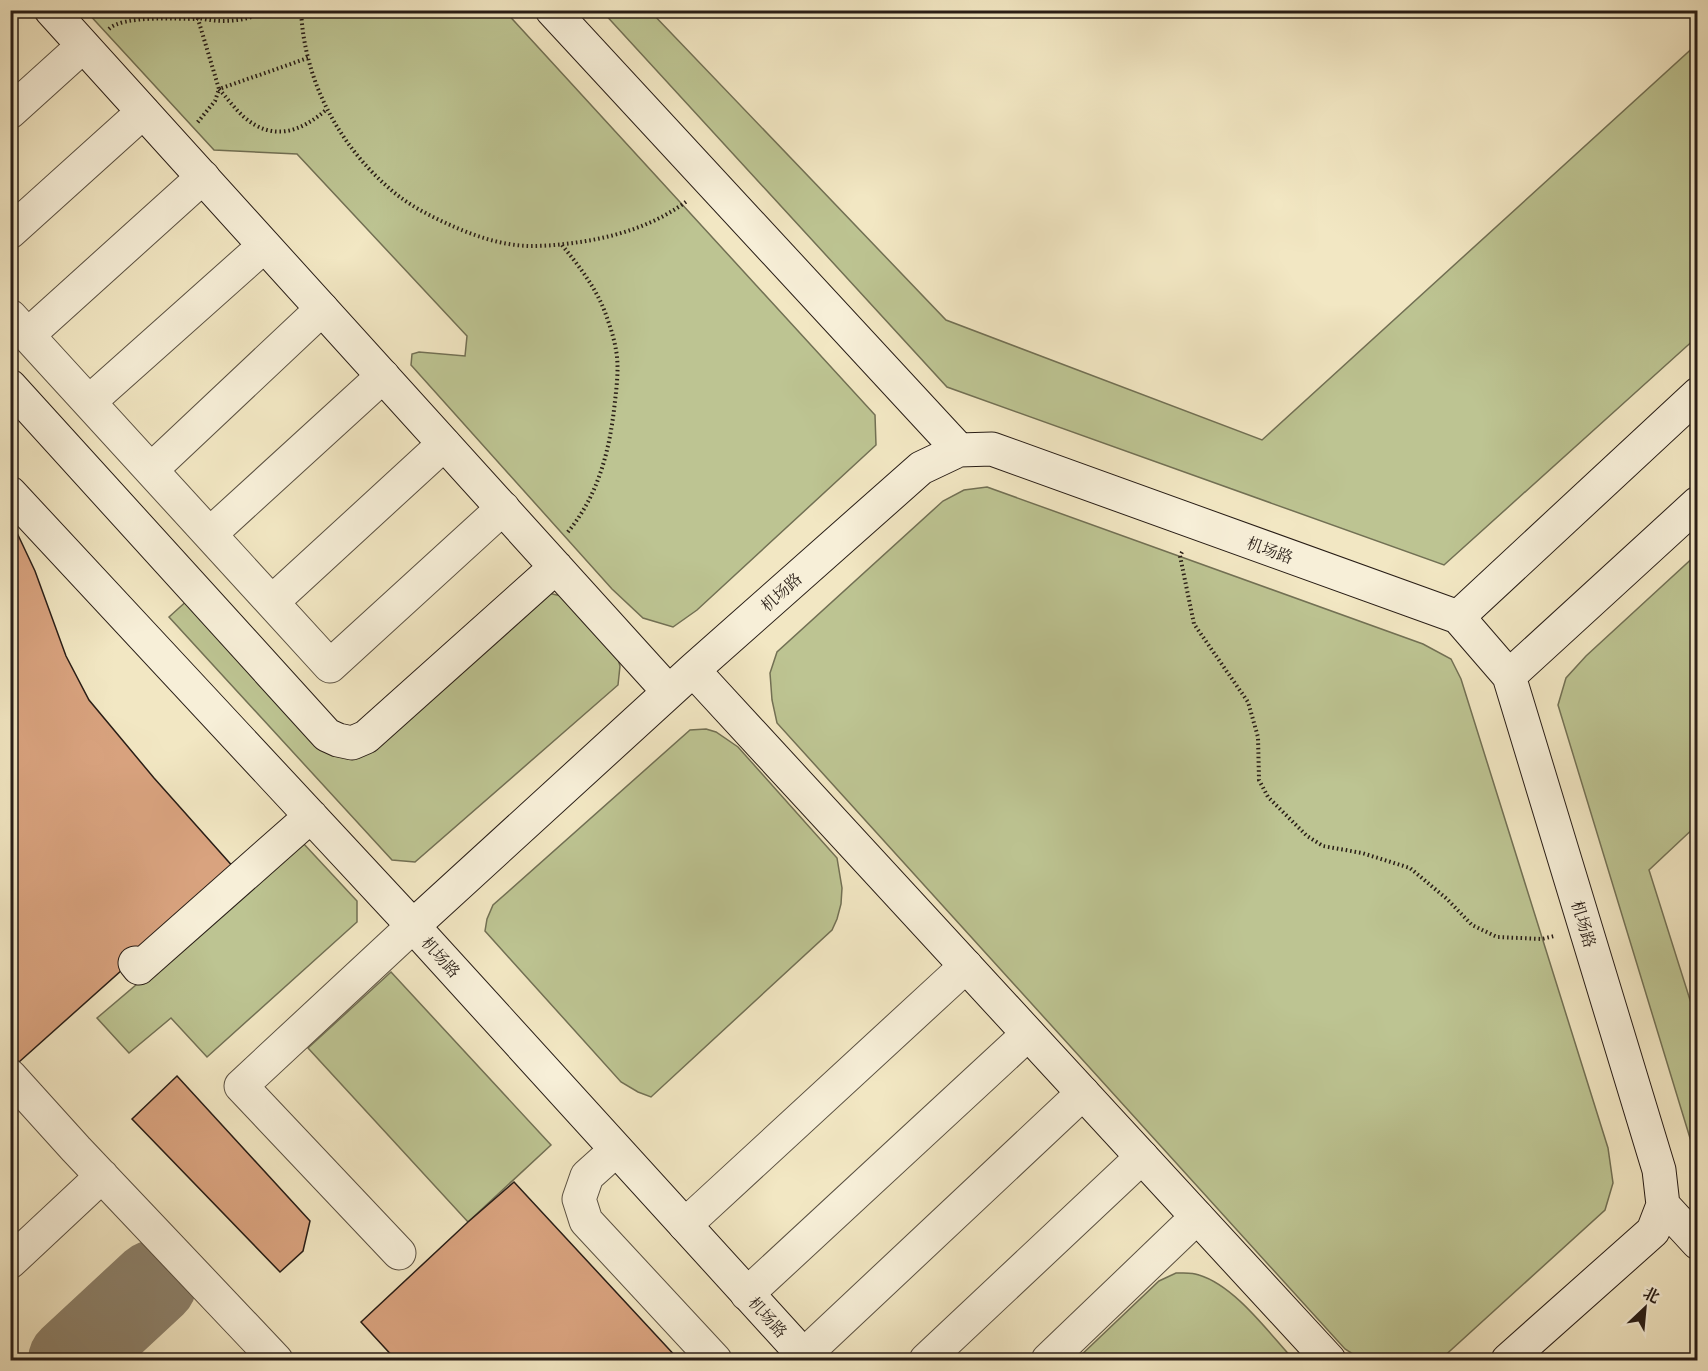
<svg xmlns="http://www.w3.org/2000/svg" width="1708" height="1371" font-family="'Libre Caslon Text','Noto Serif SC',serif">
<rect width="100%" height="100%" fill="#f2e7c3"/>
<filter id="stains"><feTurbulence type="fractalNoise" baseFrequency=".00333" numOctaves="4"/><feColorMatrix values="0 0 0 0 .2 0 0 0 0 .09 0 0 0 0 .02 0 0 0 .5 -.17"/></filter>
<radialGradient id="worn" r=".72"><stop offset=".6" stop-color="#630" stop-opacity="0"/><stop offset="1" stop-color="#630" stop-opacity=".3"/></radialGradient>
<!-- green -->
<path fill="#bdc492" stroke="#727054" stroke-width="1.5" d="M 86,11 L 505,11 L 875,415 L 876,445 L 697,610 L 673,627 L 643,618 L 612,589 L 411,365 L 412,354 L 419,352 L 465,356 L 467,336 L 297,154 L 214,150 Z
M 602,11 L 650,11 L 946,320 L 1262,440 L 1697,44 L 1697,337 L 1444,565 L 947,387 Z
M 987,487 L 1423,644 L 1451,659 L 1461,679 L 1608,1148 L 1613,1183 L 1605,1210 L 1440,1360 L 1362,1360 L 1345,1349 L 777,723 L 772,700 L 770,673 L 777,652 L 943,501 L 964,490 Z
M 1697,554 L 1697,825 L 1649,870 L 1697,1022 L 1697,1161 L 1558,705 L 1566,678 L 1586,656 Z
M 548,593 L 566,597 L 616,652 L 620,666 L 618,685 L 415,862 L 392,860 L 169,617 L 190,598 L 338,752 Z
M 706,729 L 716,732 L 738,747 L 837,858 L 842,888 L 841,904 L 837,919 L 832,930 L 651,1097 L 638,1092 L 621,1082 L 485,931 L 487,919 L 493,905 L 690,730 Z
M 303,843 L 357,901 L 357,922 L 207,1057 L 171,1018 L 129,1053 L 97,1018 Z
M 391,972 L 551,1145 L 468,1222 L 308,1048 Z
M 1176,1273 C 1183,1273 1192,1272 1199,1275 C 1235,1286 1268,1332 1294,1360 L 1076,1360 L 1159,1281 Z"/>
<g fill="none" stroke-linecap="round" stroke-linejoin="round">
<!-- taxiway -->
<path stroke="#8d826c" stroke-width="86" d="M 71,1360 L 154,1283"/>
</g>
<!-- building -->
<path fill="#d9a37f" stroke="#281d16" stroke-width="1.5" d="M 10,518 L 35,571 L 66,656 L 89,700 L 154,778 L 235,869 L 19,1062 L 10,1053 Z
M 177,1076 L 310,1221 L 303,1251 L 280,1272 L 132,1119 Z
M 514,1182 L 679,1360 L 396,1360 L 361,1322 L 468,1222 Z"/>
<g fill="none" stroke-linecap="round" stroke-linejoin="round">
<defs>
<path id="street" d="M 10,112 L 83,46
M 10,232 L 143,112
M 10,316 L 330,666 L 503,508
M 28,335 L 203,177
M 89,402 L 264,246
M 151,470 L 322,309
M 210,534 L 383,376
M 272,602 L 444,444
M 10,1076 L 76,1149 L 276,1360
M 616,1150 L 587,1176 L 579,1199 L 586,1221 L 715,1360
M 685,1225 L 966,966
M 399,1253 L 241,1086 L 413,926
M 10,1262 L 102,1176
M 747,1294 L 1028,1034
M 803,1356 L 1083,1093
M 926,1360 L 1142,1157
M 1048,1360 L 1197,1217"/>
<path id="secondary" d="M 51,10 L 669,692
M 552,10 L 959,450
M 10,386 L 327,735 L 338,740 L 352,743 L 366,737 L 556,567
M 10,493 L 413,926
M 1458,617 L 1509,676
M 693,670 L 1329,1360
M 135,963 L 139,968 L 311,816
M 1663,1205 L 1698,1243
M 808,1360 L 413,926 L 693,670 L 921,468 L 959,450 L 992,449 L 1458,617 L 1698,394
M 1508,1360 L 1653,1231 L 1663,1205 L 1659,1170 L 1509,676 L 1698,503"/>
</defs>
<!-- street casing -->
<use href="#street" stroke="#5a5041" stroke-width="35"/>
<!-- secondary casing -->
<use href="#secondary" stroke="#281d16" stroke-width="35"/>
<!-- path -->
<path stroke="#281d16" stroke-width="4" stroke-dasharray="1.5 3" stroke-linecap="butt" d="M 175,10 C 204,23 239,26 268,10
M 301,10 C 304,80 338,144 390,189 C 407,204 428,215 448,224 C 474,236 503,246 532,246 C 550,246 568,244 586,241 C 622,235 658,223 687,201
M 109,29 C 123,15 177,19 198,19 L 219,89 L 215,101 L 197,123
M 308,58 L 219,89 C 227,98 235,109 244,117 C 273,142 301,132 327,109
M 562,245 C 579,266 597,289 606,315 C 610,326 614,338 616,350 C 619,366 617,384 615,401 C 610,449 599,495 567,533
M 1182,552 L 1180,556 L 1194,624 L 1248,702 L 1258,737 L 1259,780 L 1268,797 L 1307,836 L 1323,846 L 1362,853 L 1410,868 L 1447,899 L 1472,925 L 1497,937 L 1542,939 L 1554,936"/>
<!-- street -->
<use href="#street" stroke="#f7efd8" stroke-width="33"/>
<!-- secondary -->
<use href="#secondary" stroke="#f7efd8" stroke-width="33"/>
</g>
<g text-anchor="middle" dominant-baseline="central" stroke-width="6" stroke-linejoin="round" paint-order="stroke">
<!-- street labels -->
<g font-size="16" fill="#281d16" stroke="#f7efd8">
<text transform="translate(1270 550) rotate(20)">机场路</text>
<text transform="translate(781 592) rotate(-42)">机场路</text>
<text transform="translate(1584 924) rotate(73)">机场路</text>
<text transform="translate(441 957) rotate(48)">机场路</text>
<text transform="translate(768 1317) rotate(48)">机场路</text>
</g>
</g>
<!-- margin -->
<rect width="1708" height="1371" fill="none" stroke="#f2e7c3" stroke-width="36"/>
<rect x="12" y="12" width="1684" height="1347" fill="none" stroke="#281d16" stroke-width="3"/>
<rect x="18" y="18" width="1672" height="1335" fill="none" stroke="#281d16" stroke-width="1.5"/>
<!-- north arrow -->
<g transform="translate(1645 1308) rotate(26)" stroke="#f7efd8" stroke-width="4.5" paint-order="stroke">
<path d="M0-4.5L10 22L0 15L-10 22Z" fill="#281d16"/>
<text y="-9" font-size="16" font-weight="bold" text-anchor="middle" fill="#281d16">北</text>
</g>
<rect width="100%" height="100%" filter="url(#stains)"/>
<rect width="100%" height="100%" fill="url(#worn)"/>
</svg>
